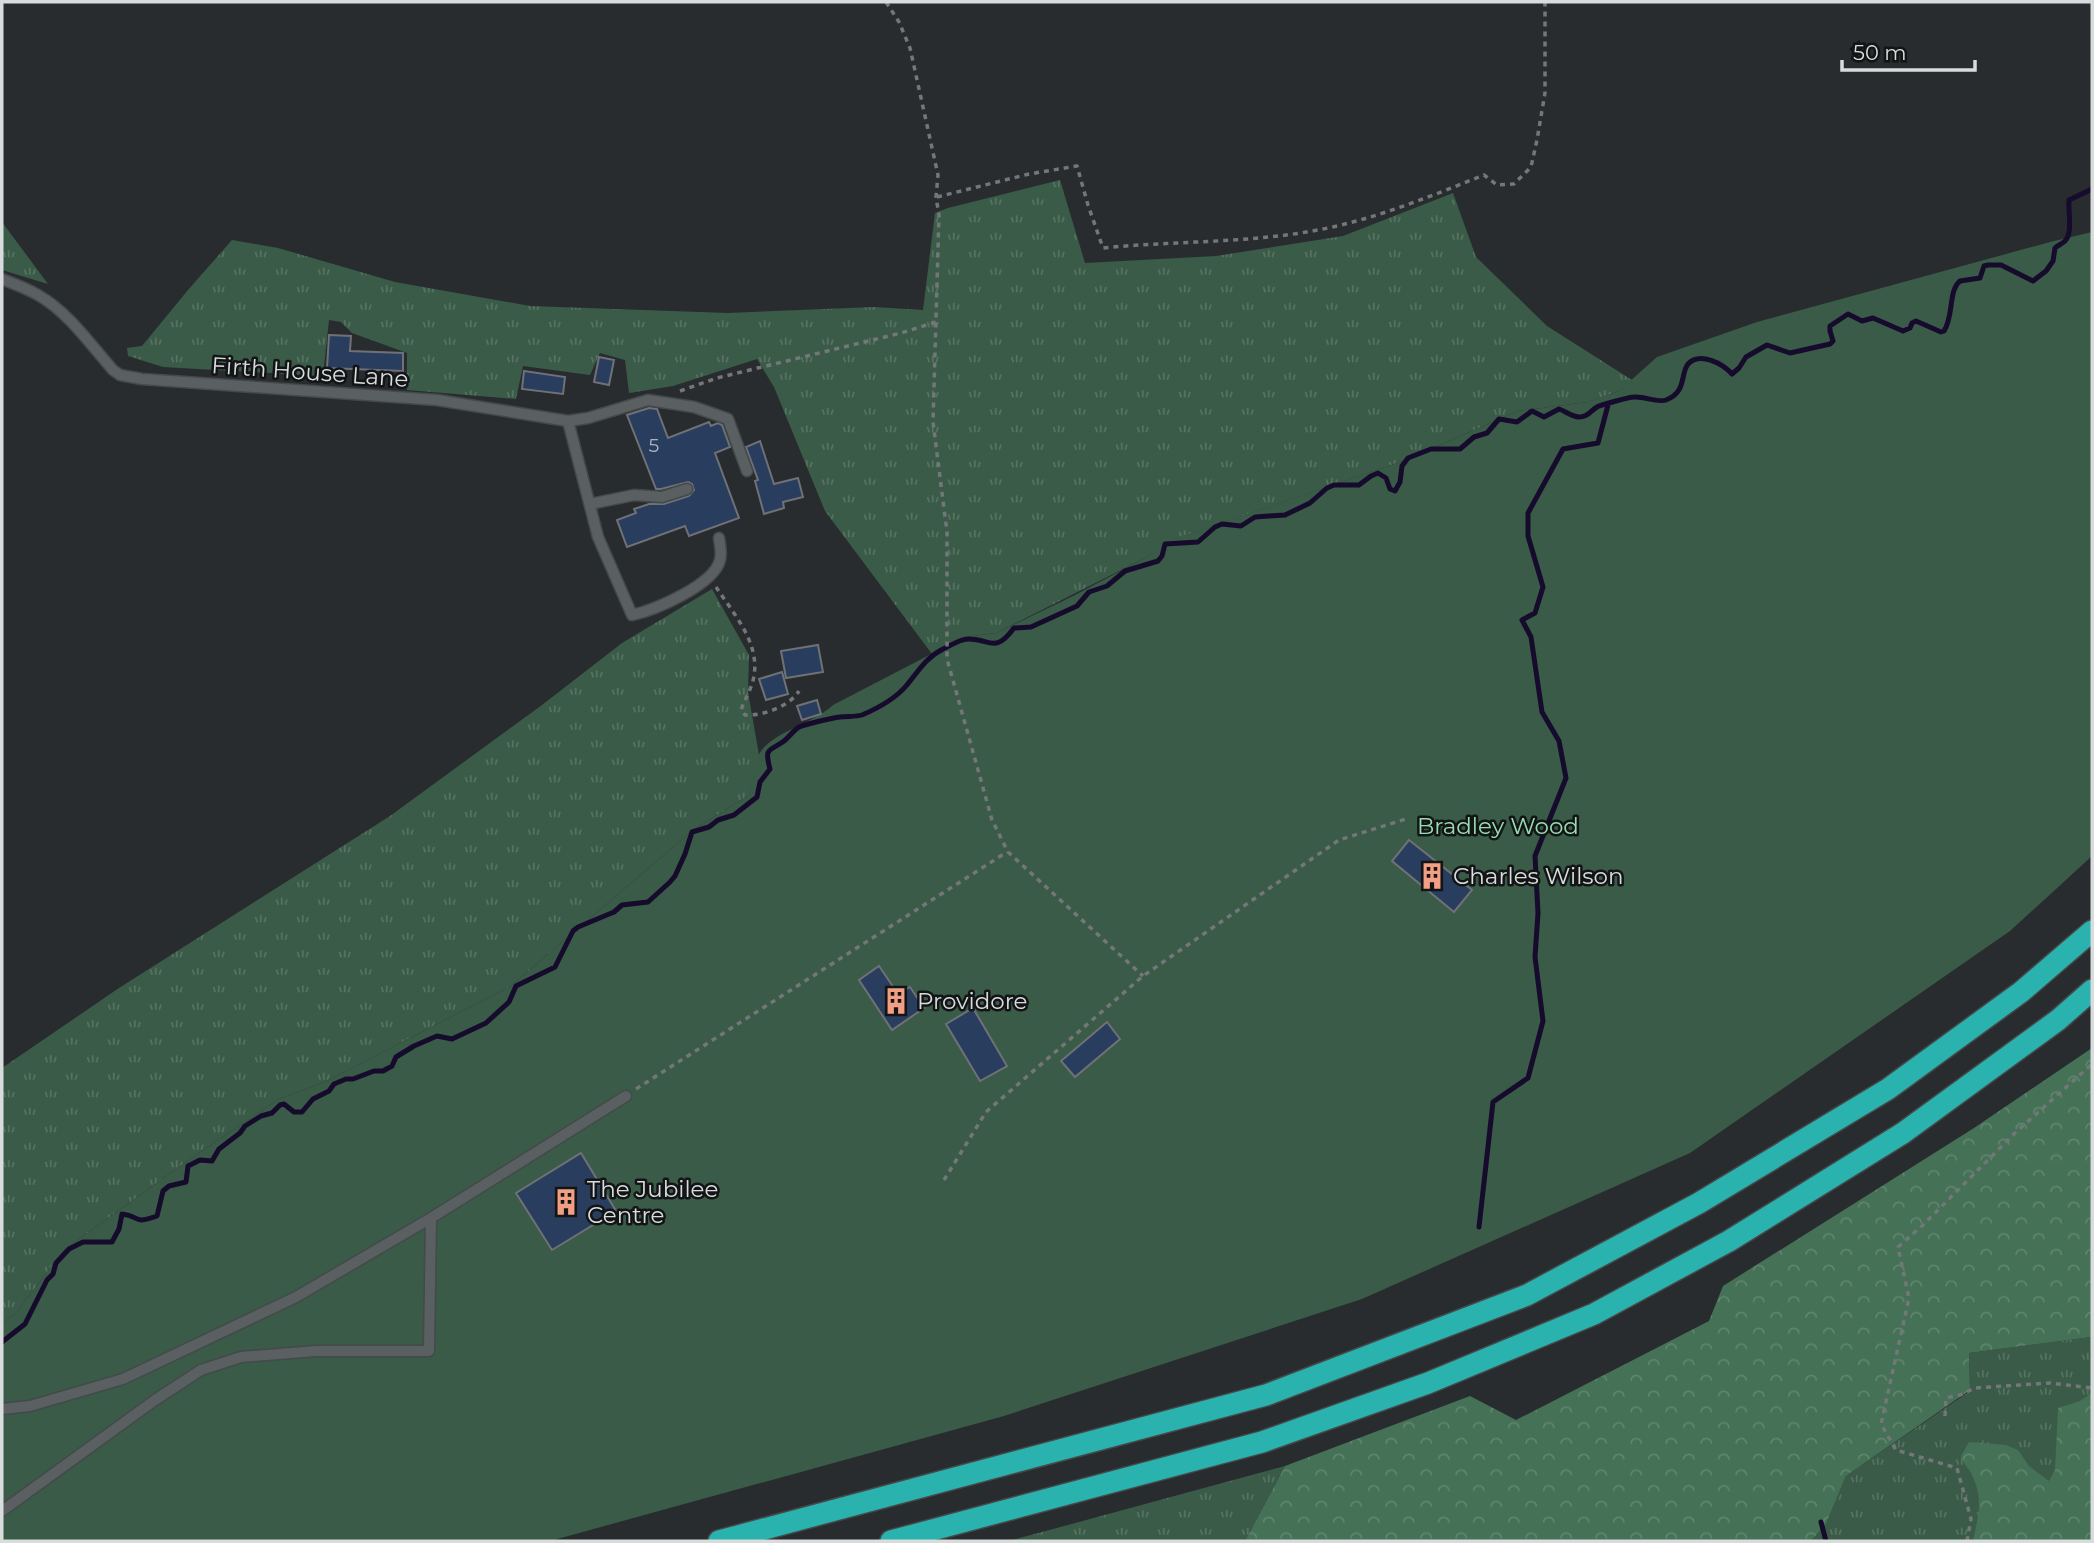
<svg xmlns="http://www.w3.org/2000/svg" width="2094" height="1543" font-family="Montserrat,sans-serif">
<defs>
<pattern id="grass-tufts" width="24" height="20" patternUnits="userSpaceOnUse" patternTransform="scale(1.75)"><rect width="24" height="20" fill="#3a5b47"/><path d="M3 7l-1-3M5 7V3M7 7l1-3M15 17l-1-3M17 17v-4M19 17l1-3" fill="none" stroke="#567261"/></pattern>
<pattern id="forest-crowns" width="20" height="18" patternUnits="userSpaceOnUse" patternTransform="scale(1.75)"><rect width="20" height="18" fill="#457156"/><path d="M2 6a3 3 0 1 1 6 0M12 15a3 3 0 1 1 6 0" fill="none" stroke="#5f856e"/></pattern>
</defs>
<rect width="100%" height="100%" fill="#282c2f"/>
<!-- grass -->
<path fill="url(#grass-tufts)" d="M 1060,180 L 1085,263 L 1216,256 L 1343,236 L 1453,193 L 1476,257 L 1547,326 L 1632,380 L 1619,391 L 1588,402 L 1518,411 L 1403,461 L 1160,544 L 1147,557 L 996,633 L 964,637 L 932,654 L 825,511 L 774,387 L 757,359 L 673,386 L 629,393 L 625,360 L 600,353 L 590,375 L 523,366 L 516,399 L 407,390 L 407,353 L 352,333 L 341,322 L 329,320 L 323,376 L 163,367 L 128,356 L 127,348 L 142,346 L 188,290 L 232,240 L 278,248 L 395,282 L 530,306 L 728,313 L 874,307 L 923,310 L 935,213 L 948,208 Z
M 2,222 L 48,284 L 2,270 Z
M 712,589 L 749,655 L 748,692 L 759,755 L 749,795 L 693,830 L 511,986 L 325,1082 L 279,1099 L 190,1159 L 64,1250 L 15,1314 L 2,1323 L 2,1068 L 119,988 L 390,816 L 542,705 L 622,643 Z
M 2092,1337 L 2092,1541 L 1811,1541 L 1826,1524 L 1846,1476 L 1970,1391 L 1969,1353 Z
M 1285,1466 L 1245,1541 L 1009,1541 Z"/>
<!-- forest -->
<path fill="url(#forest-crowns)" d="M 2092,1048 L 2092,1337 L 1969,1353 L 1970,1390 L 1846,1476 L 1826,1524 L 1811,1541 L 1245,1541 L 1285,1466 L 1470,1396 L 1516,1420 L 1709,1321 L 1723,1286 L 1974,1128 Z
M 2090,1394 L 2092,1395 L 2092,1541 L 1973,1541 C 1978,1516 1984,1500 1972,1475 C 1969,1468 1963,1464 1961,1456 L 1969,1442 L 2006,1445 L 2018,1450 L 2029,1466 L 2049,1481 L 2055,1470 L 2058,1408 L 2080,1401 Z"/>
<!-- green -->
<path fill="#3a5b47" d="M 2092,232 L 2092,856 L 2010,931 L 1690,1153 L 1362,1299 L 1004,1416 L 550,1541 L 2,1541 L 2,1323 L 15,1314 L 64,1250 L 190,1159 L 279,1099 L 325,1082 L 511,986 L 693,830 L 749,795 C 752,783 753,767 758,756 C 770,732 813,724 833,705 L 964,637 L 996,633 L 1073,596 L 1147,557 L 1159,544 L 1403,461 L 1518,411 L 1588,402 L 1619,391 L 1657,357 L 1757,322 L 2050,242 Z"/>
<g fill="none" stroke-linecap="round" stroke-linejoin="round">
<!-- stream -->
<path stroke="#160b2d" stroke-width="5" d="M 1479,1227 L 1493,1102 L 1528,1078 L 1543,1021 L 1535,957 L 1538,913 L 1535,856 L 1566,778 L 1559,741 L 1542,712 L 1531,637 L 1522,620 L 1535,613 L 1543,587 L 1528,536 L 1528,513 L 1563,449 L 1598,443 L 1608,405
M 2,1342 L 25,1324 L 47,1280 L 53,1274 L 56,1263 L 69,1249 L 83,1242 L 112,1242 L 119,1229 L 122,1214 C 141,1216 132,1225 157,1216 L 163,1191 L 169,1186 L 186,1182 L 188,1166 L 200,1160 L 212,1161 L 219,1149 L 240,1133 L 245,1126 L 261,1116 L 272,1113 L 280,1105 L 284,1104 L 294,1112 L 302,1112 L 313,1099 L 329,1091 L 334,1084 L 346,1079 L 353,1079 L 374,1071 L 383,1071 L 392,1066 L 396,1057 L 414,1046 L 437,1036 L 452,1039 L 486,1023 L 509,1002 L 516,986 L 555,967 L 573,931 L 578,927 L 614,912 L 622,905 L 648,902 L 670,882 L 675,876 L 685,854 L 692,832 L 709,827 L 718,820 L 734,815 L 757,797 L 760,782 L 770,769 C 764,747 769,752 784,741 C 789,737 794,730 799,727 C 806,724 832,718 840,717 C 847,716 856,717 862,715 C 876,709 895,699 906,686 C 918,672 925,658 943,649 C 950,646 960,639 968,639 C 990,638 994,655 1014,628 L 1031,627 L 1077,606 L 1089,592 L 1107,586 L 1125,571 L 1158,561 L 1162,556 L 1165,544 L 1198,542 L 1215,527 L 1222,524 L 1241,526 L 1255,517 L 1285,515 L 1310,503 L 1327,488 L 1334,485 L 1359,485 L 1371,476 L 1378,473 L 1386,478 L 1390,489 L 1395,491 L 1400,482 L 1402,466 L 1408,458 L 1431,449 L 1460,449 L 1474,437 L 1487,433 L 1499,419 L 1517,422 L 1532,411 L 1544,417 L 1559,409 C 1565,411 1572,417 1579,417 C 1588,417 1590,411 1597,407 C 1600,405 1630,397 1634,397 C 1644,396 1657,403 1666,400 C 1687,392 1680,374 1688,364 C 1700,351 1723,364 1732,374 L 1739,368 L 1746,357 L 1767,345 L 1790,353 L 1830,344 L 1833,341 L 1830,331 L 1830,326 L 1848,314 L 1862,321 L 1873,318 L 1903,331 L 1910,328 L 1912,323 L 1916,321 L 1941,332 L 1944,331 C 1954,316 1948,291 1960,281 L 1980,278 L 1984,266 L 1988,265 L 2001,265 L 2033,281 L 2046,271 L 2053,261 L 2055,248 C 2058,245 2062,244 2065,241 C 2073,233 2068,212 2069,200 L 2092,189
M 1821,1522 L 1826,1541"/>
</g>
<!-- building -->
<path fill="#293d5f" stroke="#6f7176" stroke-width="2" d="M 329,335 L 351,336 L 350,351 L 403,353 L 403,371 L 327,368 Z
M 599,357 L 614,360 L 609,385 L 594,382 Z
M 524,371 L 565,377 L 563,394 L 522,389 Z
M 649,408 L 657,409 L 668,438 L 709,422 L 711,426 L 718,423 L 722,425 L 730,447 L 715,453 L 739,518 L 689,536 L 685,526 L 627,547 L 617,520 L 636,513 L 634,509 L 649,504 L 664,504 L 689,496 L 694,490 L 692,484 L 688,482 L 661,489 L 656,489 L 627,415 Z
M 760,441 L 774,484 L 798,478 L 803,497 L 783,502 L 784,508 L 764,514 L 755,481 L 758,480 L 746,447 Z
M 818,645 L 823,672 L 786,678 L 781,651 Z
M 782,672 L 788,694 L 766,700 L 759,679 Z
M 817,700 L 821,714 L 802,720 L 797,706 Z
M 1409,840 L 1472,890 L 1454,912 L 1392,861 Z
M 879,966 L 898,994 L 910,987 L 924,1008 L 892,1030 L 859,980 Z
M 973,1008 L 1007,1066 L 980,1081 L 946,1024 Z
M 1107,1022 L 1120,1039 L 1075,1077 L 1061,1061 Z
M 581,1153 L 616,1211 L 552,1250 L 516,1193 Z"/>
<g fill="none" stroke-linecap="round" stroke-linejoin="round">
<defs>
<path id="service" d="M 2,279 C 14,284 26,288 38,295 C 68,312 90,344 113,370 L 120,375 L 142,379 L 437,400 L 568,421 L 588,418 L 648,400 L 694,407 L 728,419 L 747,471
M 568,421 L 598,537 L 632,615 C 655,610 714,585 720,560 C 722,553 720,545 719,538
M 590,504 L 634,495 L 662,497 L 687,489
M 2,1409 L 30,1406 L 123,1379 L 296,1297 L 431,1218 L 626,1096
M 2,1511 L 155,1400 L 201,1370 L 241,1357 L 316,1351 L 429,1351 L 431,1218"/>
<path id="motorway" d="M 719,1541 L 1266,1395 L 1527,1295 L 1699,1203 L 1888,1089 L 2021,992 L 2092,931
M 891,1541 L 1262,1442 L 1428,1383 L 1594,1314 L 1729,1241 L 1903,1133 L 2058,1020 L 2092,990"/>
</defs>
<!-- service casing -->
<use href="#service" stroke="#44494a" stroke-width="13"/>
<!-- motorway casing -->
<use href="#motorway" stroke="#44494a" stroke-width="24"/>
<!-- path -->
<path stroke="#747779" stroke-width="3.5" stroke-dasharray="5 5" stroke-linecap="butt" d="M 886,2 L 899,22 L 910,48 L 938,175 L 936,197 L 939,215 L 933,422 L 947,532 L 947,659 L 992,820 L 1008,852 L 1143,976
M 937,197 L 1029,174 L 1077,166 L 1088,205 L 1103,248 C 1181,240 1260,244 1337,226 C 1388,214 1436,194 1484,175 L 1497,185 L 1514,184 L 1531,167 L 1537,140 L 1545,93 L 1545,2
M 680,391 L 717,378 L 901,333 L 936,322
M 716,587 C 735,616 764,647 752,684 C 749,693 744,701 741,710 L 745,715 C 763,716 790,706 799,691
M 636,1089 L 1007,852
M 944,1180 L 986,1112 L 1143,976 L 1339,840 L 1406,819
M 1945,1416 L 1946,1398 L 1960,1395 L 1975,1388 L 2050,1383 L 2092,1388
M 1967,1541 L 1971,1519 L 1957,1468 L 1896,1450 L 1881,1424 L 1909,1298 L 1898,1247 L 1923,1225 L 2015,1133 L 2092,1064"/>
<!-- service -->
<use href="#service" stroke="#5a6062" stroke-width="10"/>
<!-- motorway -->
<use href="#motorway" stroke="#2ab3ae" stroke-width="21"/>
</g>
<!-- icons -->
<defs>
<symbol id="building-bare" viewBox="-9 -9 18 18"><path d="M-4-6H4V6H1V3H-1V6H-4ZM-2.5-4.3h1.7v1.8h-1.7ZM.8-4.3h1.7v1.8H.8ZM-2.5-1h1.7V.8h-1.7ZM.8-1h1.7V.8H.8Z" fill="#f39f84" stroke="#121415" stroke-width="2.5" paint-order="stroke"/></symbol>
</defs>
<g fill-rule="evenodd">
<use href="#building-bare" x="1413" y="857" width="38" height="38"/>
<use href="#building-bare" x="877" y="982" width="38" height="38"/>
<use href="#building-bare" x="547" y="1183" width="38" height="38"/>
</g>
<g text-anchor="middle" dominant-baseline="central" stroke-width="5" stroke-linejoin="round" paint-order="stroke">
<!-- number labels -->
<g font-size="19" fill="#adb4be">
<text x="654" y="445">5</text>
</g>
<!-- street labels -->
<g font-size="23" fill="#d9dcdd" stroke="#121415">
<text transform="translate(310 372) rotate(4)">Firth House Lane</text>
</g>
<!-- park labels -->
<g font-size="23" fill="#96ddb1" stroke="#121415">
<text x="1498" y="826">Bradley Wood</text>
</g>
<!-- poi labels -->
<g font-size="23" fill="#d9dcdd" stroke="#121415" text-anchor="start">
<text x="1453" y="876">Charles Wilson</text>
<text x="917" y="1001">Providore</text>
<text x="587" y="1189">The Jubilee<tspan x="587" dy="26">Centre</tspan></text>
</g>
</g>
<!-- border -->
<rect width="2094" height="1543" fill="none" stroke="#d9dcdd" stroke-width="7"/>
<!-- scale -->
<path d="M1842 60v10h133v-10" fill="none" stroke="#d9dcdd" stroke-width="3.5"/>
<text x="1853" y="60" font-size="21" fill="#d9dcdd" stroke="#121415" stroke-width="5" paint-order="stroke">50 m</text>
</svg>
